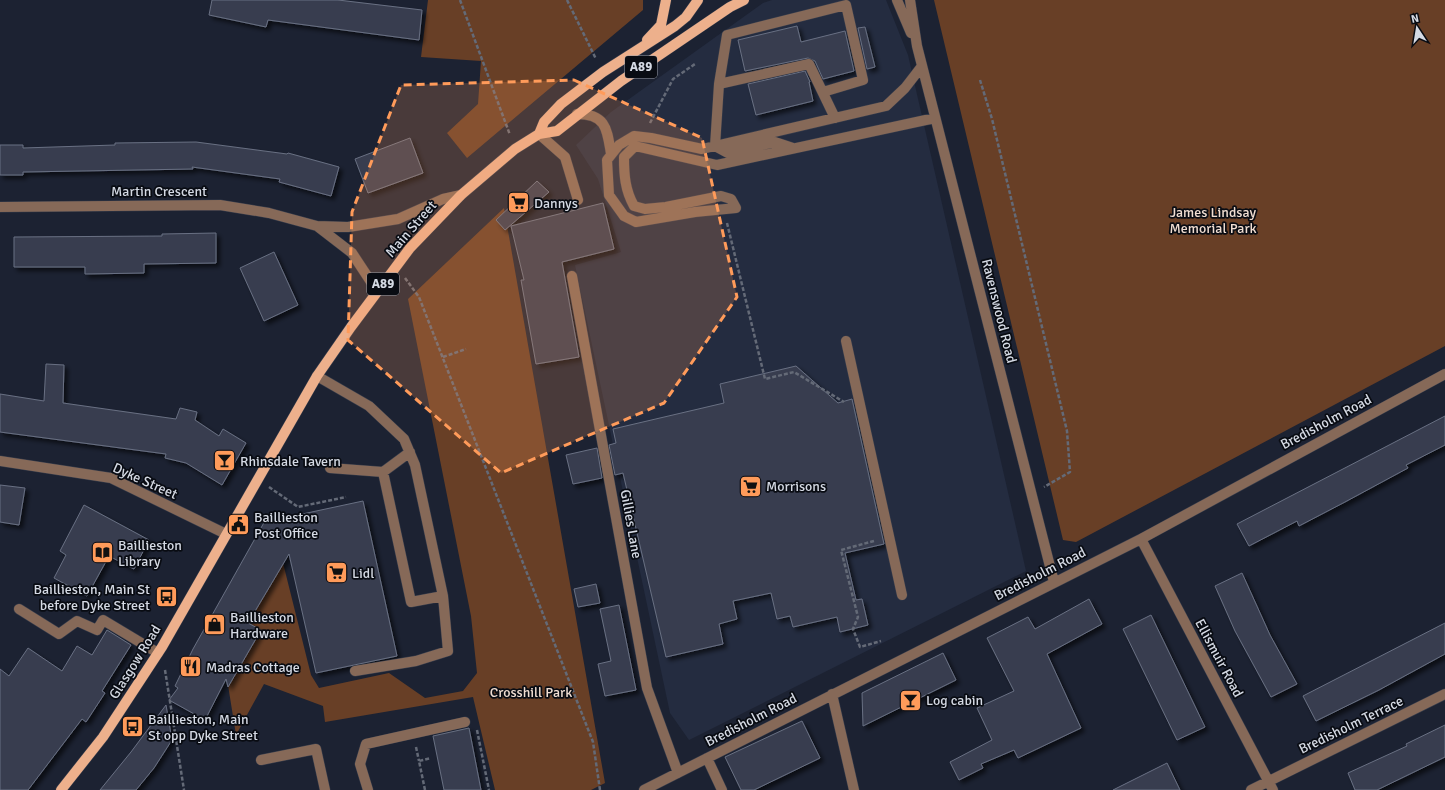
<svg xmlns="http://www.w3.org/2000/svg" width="1445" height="790" font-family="Signika,sans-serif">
<defs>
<filter id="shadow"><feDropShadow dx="3.5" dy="3.5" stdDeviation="2" flood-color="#0009"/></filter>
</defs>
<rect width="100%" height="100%" fill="#1c2232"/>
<!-- built -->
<path fill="#242c40" d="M 772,0 L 886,0 L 908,55 L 1026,571 L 689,740 L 670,713 L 575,265 L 621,252 L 598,179 L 576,145 L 611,112 L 763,3 Z"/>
<!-- green -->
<path fill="#683f26" d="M 428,0 L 643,0 L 643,10 L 467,158 L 447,133 L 478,104 L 481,61 L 421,57 Z
M 934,0 L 1445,0 L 1445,346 L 1076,542 L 1063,540 Z
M 504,208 L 605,783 L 591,790 L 495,790 L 473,697 L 325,722 L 323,706 L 264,684 L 236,735 L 228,685 L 261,630 L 248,623 L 283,563 L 311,675 L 319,688 L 389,673 L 425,698 L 463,691 L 477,673 L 471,616 L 408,299 Z"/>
<!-- building -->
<path fill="#383e4f" stroke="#697083" filter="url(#shadow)" d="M 212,0 L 338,0 L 422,10 L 419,40 L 268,20 L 266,27 L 209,15 Z
M 797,26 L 801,42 L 845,31 L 854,71 L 823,79 L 815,61 L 808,58 L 745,71 L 738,40 Z
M 865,27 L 875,67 L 867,69 L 858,28 Z
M 805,71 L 810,82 L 809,82 L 813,101 L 756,115 L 748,84 Z
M 410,138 L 423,173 L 368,193 L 355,159 Z
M 196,142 L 287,154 L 288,153 L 339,167 L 331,196 L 279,182 L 280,179 L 192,167 L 193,169 L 23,172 L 23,175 L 0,175 L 0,145 L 23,145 L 23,148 L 115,145 L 115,143 Z
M 537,181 L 549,192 L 505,230 L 496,220 Z
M 603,203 L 614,249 L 562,262 L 579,357 L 536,364 L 521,280 L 524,280 L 511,226 Z
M 216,233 L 216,263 L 144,264 L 144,273 L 85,274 L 85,267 L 14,267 L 14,237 L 162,236 L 162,234 Z
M 274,252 L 298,305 L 264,321 L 240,268 Z
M 46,364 L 64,365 L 63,403 L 176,419 L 180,408 L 197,412 L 195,420 L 219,436 L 223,429 L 246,443 L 222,485 L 186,463 L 165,458 L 166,454 L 0,432 L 0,394 L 44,401 Z
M 796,366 L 838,403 L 852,399 L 884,544 L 845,553 L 856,600 L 862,599 L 868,625 L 840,632 L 837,617 L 793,627 L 790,616 L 777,619 L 771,593 L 733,601 L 737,619 L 719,624 L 723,644 L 666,657 L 623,473 L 615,475 L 609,445 L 616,443 L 613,429 L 724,403 L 720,384 Z
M 1445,416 L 1445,445 L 1406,465 L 1408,468 L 1345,502 L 1299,526 L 1297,521 L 1249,546 L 1237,524 Z
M 597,448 L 602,478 L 573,484 L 566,455 Z
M 0,485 L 25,488 L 19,525 L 0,522 Z
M 363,501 L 397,656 L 316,673 L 289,554 L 248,623 L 261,630 L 228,687 L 226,679 L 205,720 L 169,700 L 178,688 L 175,686 L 193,649 L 266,519 L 279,519 Z
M 84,505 L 149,540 L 134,569 L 109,556 L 87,596 L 54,578 L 66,555 L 60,551 Z
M 1242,573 L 1270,635 L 1297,684 L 1271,697 L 1235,631 L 1215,586 Z
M 596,584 L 600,603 L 578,607 L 574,589 Z
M 1089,599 L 1102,624 L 1047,654 L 1081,728 L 1018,758 L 1014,750 L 981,764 L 983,768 L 959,780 L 950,762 L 992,740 L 977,708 L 1014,691 L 987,638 L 1028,617 L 1035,629 Z
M 619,605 L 636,690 L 605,696 L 598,664 L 611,661 L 600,609 Z
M 1151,615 L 1205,727 L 1177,740 L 1123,629 Z
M 1445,623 L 1445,654 L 1379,690 L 1316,721 L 1303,696 Z
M 107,630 L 131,645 L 102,691 L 105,693 L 86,722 L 82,719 L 28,790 L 0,790 L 0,669 L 9,676 L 28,648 L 62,671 L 77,646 L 92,655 Z
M 943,653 L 956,680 L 863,726 L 862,693 Z
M 166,705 L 172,740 L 154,768 L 136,790 L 100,790 L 131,752 Z
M 802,721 L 820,758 L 754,790 L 741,790 L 725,757 Z
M 1445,725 L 1445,757 L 1377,790 L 1355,790 L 1348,773 L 1407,746 L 1406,744 Z
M 469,728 L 481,790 L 444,790 L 433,736 Z
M 1167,763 L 1180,790 L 1113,790 Z"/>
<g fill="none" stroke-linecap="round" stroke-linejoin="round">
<defs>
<path id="minor" d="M 897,0 L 911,33
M 910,0 L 917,46 L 1054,582
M 922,66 L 905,88 L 886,106 L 702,149 L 651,138 L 634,136 L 619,145 L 607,160 L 609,195 L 624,216 L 636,222 L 695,212 L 736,208 L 731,199 L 721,196 L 666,207 L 645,209 L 634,206 C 625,190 624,175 624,157 L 635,146 L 717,165 L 935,118
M 719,84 L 727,35 L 846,5 L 863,80 L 823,92
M 577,114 C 607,114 607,130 611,154
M 539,134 L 565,157 L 578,200
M 793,148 L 775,142 L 728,153 L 715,146 L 719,84 L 809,64 L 835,118
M 0,207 L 220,205 L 269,213 L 317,226 L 348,227 L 398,219 L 443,199 L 461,195
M 317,226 L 352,253 L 377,291
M 572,276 L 647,688 L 678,773
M 846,341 L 902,595
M 317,376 L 369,406 L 404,439 L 415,465 L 443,596 L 411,602 L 383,472 L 330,468
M 0,461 L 111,478 L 226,534
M 383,472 L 410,452
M 1141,539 L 1273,790
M 19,609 L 59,634 L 77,621 L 97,630 L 103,620 L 158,653
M 355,671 L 416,661 L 448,651 L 443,596
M 832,694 L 854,790
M 707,758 L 722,790
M 261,760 L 316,749 L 325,790
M 368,790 L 360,764 L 366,744 L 465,722
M 644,790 L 1141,539 L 1445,374
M 1251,790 L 1445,694"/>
<path id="major" d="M 647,40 L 661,25 L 666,0
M 539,134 L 544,122 L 561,104 L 603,72 L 675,26 L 686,17 L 698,0
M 61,790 L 103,737 L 162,647 L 317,376 L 351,327 L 410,248 L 461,195 L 515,149 L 539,134 L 557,131 L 621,81 L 730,7 L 744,0"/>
</defs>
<!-- minor casing -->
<use href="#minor" stroke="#363c4b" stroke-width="11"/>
<!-- major casing -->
<use href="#major" stroke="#363c4b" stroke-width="11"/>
<!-- path -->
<path stroke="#646a77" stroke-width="2.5" stroke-dasharray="4 2" stroke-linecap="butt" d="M 460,0 L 510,135
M 567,0 L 596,59
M 980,80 L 992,119 L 1067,431 L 1070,472 L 1044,487
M 650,123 L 673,79 L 695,64
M 727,223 L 765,379 L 794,372 L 844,402
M 405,278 L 419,297 L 593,742 L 600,790
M 443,357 L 466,349
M 269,487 L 298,507 L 346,497
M 874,541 L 841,550 L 858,617 L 853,629 L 860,647 L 881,641
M 165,670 L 184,790
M 477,730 L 489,790
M 416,747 L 419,761
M 425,790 L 419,761 L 431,758"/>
<!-- minor -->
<use href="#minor" stroke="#866958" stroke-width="10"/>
<!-- major -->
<use href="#major" stroke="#edb08c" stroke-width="10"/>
</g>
<!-- marked area -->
<path fill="#ff9b5a" fill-opacity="0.2" stroke="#ff9b5a" stroke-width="3" stroke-dasharray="8 5" stroke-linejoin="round" d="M 574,80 L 702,138 L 737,297 L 664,403 L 501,473 L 348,340 L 352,212 L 401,85 Z"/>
<!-- icons -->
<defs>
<symbol id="supermarket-square" viewBox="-11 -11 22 22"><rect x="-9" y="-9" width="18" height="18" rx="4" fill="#ff9b5a" stroke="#090c13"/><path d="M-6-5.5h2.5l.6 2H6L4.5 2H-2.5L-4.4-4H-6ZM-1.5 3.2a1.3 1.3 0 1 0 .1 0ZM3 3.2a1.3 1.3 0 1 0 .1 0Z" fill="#111"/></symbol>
<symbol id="bar-square" viewBox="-11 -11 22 22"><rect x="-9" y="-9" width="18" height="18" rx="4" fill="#ff9b5a" stroke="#090c13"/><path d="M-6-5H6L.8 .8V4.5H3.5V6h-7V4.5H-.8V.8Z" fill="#111"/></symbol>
<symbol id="civic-square" viewBox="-11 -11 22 22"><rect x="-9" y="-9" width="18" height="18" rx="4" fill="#ff9b5a" stroke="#090c13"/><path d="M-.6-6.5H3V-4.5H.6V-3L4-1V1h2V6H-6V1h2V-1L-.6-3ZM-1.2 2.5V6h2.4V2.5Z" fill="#111"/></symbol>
<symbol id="library-square" viewBox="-11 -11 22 22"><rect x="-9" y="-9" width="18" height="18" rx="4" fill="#ff9b5a" stroke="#090c13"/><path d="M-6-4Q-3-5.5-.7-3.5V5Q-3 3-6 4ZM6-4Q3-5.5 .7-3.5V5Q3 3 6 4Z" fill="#111"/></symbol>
<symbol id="bus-square" viewBox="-11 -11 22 22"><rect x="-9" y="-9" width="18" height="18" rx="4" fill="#ff9b5a" stroke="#090c13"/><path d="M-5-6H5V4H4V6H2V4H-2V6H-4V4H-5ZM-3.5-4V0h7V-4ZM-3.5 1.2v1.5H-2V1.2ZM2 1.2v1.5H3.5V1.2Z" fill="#111"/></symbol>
<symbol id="shop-square" viewBox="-11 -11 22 22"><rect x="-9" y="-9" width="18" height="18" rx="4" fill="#ff9b5a" stroke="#090c13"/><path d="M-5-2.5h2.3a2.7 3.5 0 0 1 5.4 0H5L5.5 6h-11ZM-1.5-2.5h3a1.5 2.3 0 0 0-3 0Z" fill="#111"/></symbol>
<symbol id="restaurant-square" viewBox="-11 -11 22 22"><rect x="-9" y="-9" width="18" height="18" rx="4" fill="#ff9b5a" stroke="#090c13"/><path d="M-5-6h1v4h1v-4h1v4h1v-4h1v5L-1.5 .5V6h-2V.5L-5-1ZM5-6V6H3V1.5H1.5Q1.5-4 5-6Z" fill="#111"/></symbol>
</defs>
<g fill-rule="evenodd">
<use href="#supermarket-square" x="506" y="190" width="25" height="25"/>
<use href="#bar-square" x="212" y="448" width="25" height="25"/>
<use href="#supermarket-square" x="738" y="474" width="25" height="25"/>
<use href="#civic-square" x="226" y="512" width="25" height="25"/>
<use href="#library-square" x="90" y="540" width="25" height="25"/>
<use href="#supermarket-square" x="324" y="560" width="25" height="25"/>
<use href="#bus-square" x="154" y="584" width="25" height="25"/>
<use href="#shop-square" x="202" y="612" width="25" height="25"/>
<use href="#restaurant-square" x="178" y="654" width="25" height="25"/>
<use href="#bar-square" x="898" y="688" width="25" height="25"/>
<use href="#bus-square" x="120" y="714" width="25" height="25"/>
</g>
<g text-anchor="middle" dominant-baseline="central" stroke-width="3.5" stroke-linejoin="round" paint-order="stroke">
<!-- shield labels -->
<g fill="#090c13" stroke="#989ca5" stroke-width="1">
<rect x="625" y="56" width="32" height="22" rx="3"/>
<rect x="367" y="273" width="32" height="22" rx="3"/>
</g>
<g font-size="13" font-weight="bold" fill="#d5dae4">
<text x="641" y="67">A89</text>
<text x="383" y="284">A89</text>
</g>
<!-- street labels -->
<g font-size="14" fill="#d5dae4" stroke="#090c13">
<text x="159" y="191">Martin Crescent</text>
<text transform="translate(411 229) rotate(-49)">Main Street</text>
<text transform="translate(999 311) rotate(76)">Ravenswood Road</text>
<text transform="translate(1326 422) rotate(-28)">Bredisholm Road</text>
<text transform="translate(145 481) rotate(24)">Dyke Street</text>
<text transform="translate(631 524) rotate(80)">Gillies Lane</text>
<text transform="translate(1040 574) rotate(-27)">Bredisholm Road</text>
<text transform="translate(1219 658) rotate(62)">Ellismuir Road</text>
<text transform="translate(135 662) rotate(-58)">Glasgow Road</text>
<text transform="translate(751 720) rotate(-27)">Bredisholm Road</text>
<text transform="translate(1351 725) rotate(-26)">Bredisholm Terrace</text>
</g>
<!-- poi labels -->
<g font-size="14" fill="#d5dae4" stroke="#090c13" text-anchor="start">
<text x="534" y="203">Dannys</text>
<text x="240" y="461">Rhinsdale Tavern</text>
<text x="766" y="486">Morrisons</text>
<text x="254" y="517">Baillieston<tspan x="254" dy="16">Post Office</tspan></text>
<text x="118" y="545">Baillieston<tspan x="118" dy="16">Library</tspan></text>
<text x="352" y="573">Lidl</text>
<text x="150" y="589" text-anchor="end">Baillieston, Main St<tspan x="150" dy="16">before Dyke Street</tspan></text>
<text x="230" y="617">Baillieston<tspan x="230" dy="16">Hardware</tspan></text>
<text x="206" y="667">Madras Cottage</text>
<text x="926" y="700">Log cabin</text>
<text x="148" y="719">Baillieston, Main<tspan x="148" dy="16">St opp Dyke Street</tspan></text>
</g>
<!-- park labels -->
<g font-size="14" fill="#f1ded2" stroke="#090c13">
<text x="1213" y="212">James Lindsay<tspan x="1213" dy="16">Memorial Park</tspan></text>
<text x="531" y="692">Crosshill Park</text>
</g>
</g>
<!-- north arrow -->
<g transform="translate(1417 28) rotate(348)" stroke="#090c13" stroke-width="3" paint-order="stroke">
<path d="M0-3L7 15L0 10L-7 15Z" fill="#d5dae4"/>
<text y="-6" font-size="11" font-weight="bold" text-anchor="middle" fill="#d5dae4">N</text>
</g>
</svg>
